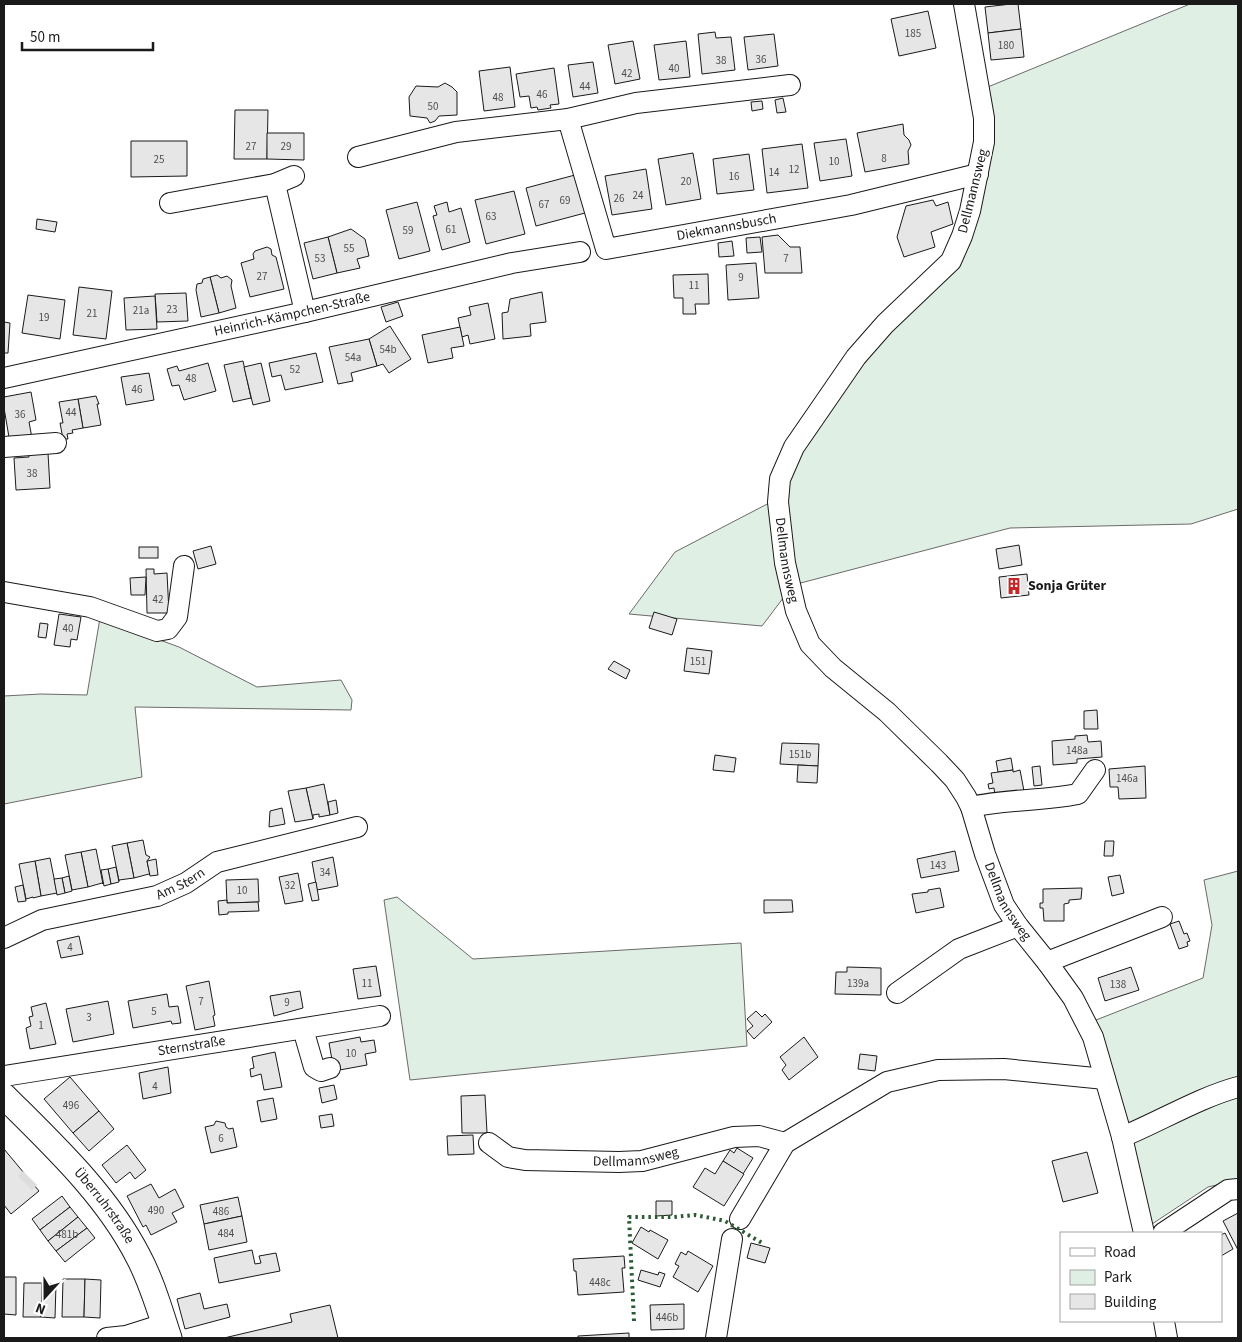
<svg xmlns="http://www.w3.org/2000/svg" width="1242" height="1342" viewBox="0 0 1242 1342" font-family="'Source Sans 3',sans-serif">
<style>
.green{fill:#e0efe3;stroke:#6a6a6a}
.building{fill:#e6e6e6;stroke:#1a1a1a}
.lines{fill:none;stroke-linecap:round;stroke-linejoin:round}
.minor-tunnel{stroke:#ddd;stroke-width:20;stroke-dasharray:20 10;stroke-linecap:butt}
.minor-casing{stroke:#1a1a1a;stroke-width:22}
.major-casing{stroke:#1a1a1a;stroke-width:27}
.minor{stroke:#fff;stroke-width:20}
.major{stroke:#fff;stroke-width:25}
.hedge{stroke:#2b5a34;stroke-width:4;stroke-dasharray:2.5 4;stroke-linecap:butt}
.labels{text-anchor:middle;dominant-baseline:central;stroke-width:4;stroke-linejoin:round;paint-order:stroke}
.number-label{font-size:11px;fill:#4d4d4d}
.street-label{font-size:14px;fill:#1a1a1a;stroke:#fff}
.poi-label{font-size:14px;font-weight:bold;fill:#1a1a1a;stroke:#fff;text-anchor:start}
</style>
<rect width="100%" height="100%" fill="#fff"/>
<g class="green">
<path d="M1190,4h48v505l-47,15 -181,4 -217,57 -31,41 -133,-12 46,-62 98,-51 26,-54 117,-150 56,-87 6,-119z"/>
<path d="M100,618l79,29 78,40 84,-7 11,20 -1,10 -216,-3 7,70 -138,27v-108l37,-2 46,1z"/>
<path d="M1238,871v309l-30,7 -62,41 -55,-206 112,-44 9,-53 -8,-45z"/>
<path d="M397,897l76,62 268,-16 6,103 -337,34 -26,-180z"/>
</g>
<g class="building">
<path d="M1011,4h7l3,25 -33,4 -3,-26z"/>
<path d="M928,11l8,37 -37,8 -8,-37z"/>
<path d="M1021,29l3,28 -33,3 -3,-27z"/>
<path d="M715,32l1,6 15,-1 4,33 -33,4 -4,-40z"/>
<path d="M774,34l4,32 -30,4 -4,-33z"/>
<path d="M633,41l7,38 -25,5 -7,-39z"/>
<path d="M686,41l4,36 -31,3 -5,-35z"/>
<path d="M593,62l5,31 -25,4 -5,-32z"/>
<path d="M510,67l5,40 -31,4 -5,-40z"/>
<path d="M554,68l5,36 -9,1 1,3 -13,2 -1,-3 -6,1 -2,-12 -9,1 -4,-23z"/>
<path d="M445,83l7,4 5,5v23l-18,1 -4,5 -5,2 -3,-5 -17,-2 -1,-19 7,-11 22,1z"/>
<path d="M783,98l3,14 -9,1 -2,-13z"/>
<path d="M762,101l1,8 -11,2 -1,-9z"/>
<path d="M235,110h33l-1,49h-33z"/>
<path d="M903,124l1,11 5,5 2,5 -3,6 1,13 -44,8 -8,-39z"/>
<path d="M267,133h37v27l-37,-1z"/>
<path d="M846,139l6,37 -32,5 -6,-38z"/>
<path d="M131,141h56v35l-56,1z"/>
<path d="M802,144l6,44 -41,5 -5,-44z"/>
<path d="M693,153l8,46 -35,6 -8,-46z"/>
<path d="M749,154l5,36 -37,4 -4,-35z"/>
<path d="M646,169l6,40 -40,6 -7,-39z"/>
<path d="M575,175l10,38 -49,13 -10,-38z"/>
<path d="M514,191l11,43 -39,10 -11,-44z"/>
<path d="M933,200l3,6 12,-4 5,22 -22,8 4,15 -31,10 -7,-20 9,-31z"/>
<path d="M417,202l13,49 -31,8 -13,-49z"/>
<path d="M447,202l2,10 12,-4 9,34 -28,8 -9,-34 4,-1 -3,-9z"/>
<path d="M37,219l20,3 -2,10 -19,-3z"/>
<path d="M351,229l14,10 4,17 -12,3 3,9 -23,5 -9,-36z"/>
<path d="M778,235l12,12h10l2,26h-37l-3,-36z"/>
<path d="M328,237l9,36 -24,6 -9,-36z"/>
<path d="M760,237l2,15 -15,1 -1,-15z"/>
<path d="M732,241l2,15 -15,1 -1,-14z"/>
<path d="M267,247l4,2 1,6 4,2 8,32 -34,8 -9,-34 13,-4 -1,-5 2,-3z"/>
<path d="M756,263l3,35 -31,2 -2,-35z"/>
<path d="M708,274l1,30h-14l1,10h-13v-16h-9l-1,-23z"/>
<path d="M217,275l4,3 6,-2 5,4 -1,6 5,22 -17,5 -9,-36z"/>
<path d="M210,277l9,36 -18,4 -5,-27 1,-6 5,-1 1,-4z"/>
<path d="M79,287l33,4 -6,48 -33,-4z"/>
<path d="M542,292l4,30 -16,2 1,12 -28,3 -1,-26 6,-1 2,-13z"/>
<path d="M186,293l2,28 -31,1 -2,-28z"/>
<path d="M28,295l37,5 -5,39 -38,-6z"/>
<path d="M155,296l2,33 -31,1 -2,-32z"/>
<path d="M398,302l5,14 -17,6 -5,-15z"/>
<path d="M488,303l7,36 -25,5 -2,-9 -6,2 -4,-19 13,-3 -2,-8z"/>
<path d="M4,322l6,1 -2,30h-4z"/>
<path d="M390,326l21,33 -22,14 -6,-9 -6,2 -8,-27z"/>
<path d="M460,327l4,19 -13,2 2,10 -25,5 -6,-28z"/>
<path d="M369,339l8,27 -26,7 2,8 -15,3 -9,-37z"/>
<path d="M316,353l7,29 -38,8 -4,-15 -9,2 -3,-14z"/>
<path d="M243,361l8,37 -18,4 -9,-37z"/>
<path d="M208,363l8,28 -32,9 -5,-15 -7,1 -5,-17 10,-3 2,5z"/>
<path d="M261,363l9,38 -17,4 -9,-38z"/>
<path d="M149,373l5,27 -28,5 -5,-28z"/>
<path d="M31,392l5,28 -7,2 3,16 -22,5 -6,-35v-11z"/>
<path d="M96,396l3,8h-2l4,21 -18,3 -5,-29z"/>
<path d="M78,399l5,29 -11,2 1,3 -6,1 1,5h-5l-3,-16h3l-4,-21z"/>
<path d="M28,448l20,5 2,35 -34,2 -2,-32 15,-1z"/>
<path d="M1019,545l3,20 -23,4 -3,-20z"/>
<path d="M211,546l5,18 -18,5 -5,-18z"/>
<rect x="139" y="547" width="19" height="11"/>
<path d="M146,569h8v5l13,-1 2,40h-22z"/>
<path d="M1027,574l2,21 -28,3 -2,-21z"/>
<path d="M146,577l-1,18h-14l-1,-17z"/>
<path d="M654,612l23,7 -5,16 -23,-7z"/>
<path d="M59,614l22,3 -4,23 -6,-1 -1,8 -16,-2z"/>
<path d="M40,623l8,1 -2,14 -8,-1z"/>
<path d="M687,648l25,3 -3,23 -25,-3z"/>
<path d="M614,661l16,9 -4,9 -18,-10z"/>
<path d="M1097,710l1,19h-14v-18z"/>
<path d="M1087,735l1,7 13,-1 1,16 -25,2v4l-24,2 -1,-24 23,-2v-3z"/>
<path d="M782,743l37,1 -1,22 -38,-2z"/>
<path d="M715,755l21,3 -2,14 -21,-2z"/>
<path d="M1011,758l2,12 -15,2 -2,-11z"/>
<path d="M798,765l20,1 -1,17 -20,-1z"/>
<path d="M1040,766l2,19 -8,1 -2,-19z"/>
<path d="M1145,766l1,32 -27,1 -1,-12h-8l-1,-18z"/>
<path d="M1013,770v2l7,-2 4,21 -29,5 -1,-8 -5,1 -1,-5 5,-1 -2,-10z"/>
<path d="M324,784l6,31 -11,2v-3l-6,1v4l-7,-31z"/>
<path d="M306,788l7,31 -18,3 -7,-31z"/>
<path d="M336,800l2,13 -8,2 -2,-13z"/>
<path d="M282,808l3,16 -16,3 1,-16z"/>
<path d="M143,840l3,15 4,2 -3,4 3,14 -1,-1 -15,4 -7,-35z"/>
<path d="M1105,841h9l-1,15h-9z"/>
<path d="M127,843l7,35 -15,2v1l-7,-35z"/>
<path d="M96,849l7,35 -1,-1 -14,4 -7,-35z"/>
<path d="M955,851l4,20 -38,7 -4,-19z"/>
<path d="M81,852l7,35 -16,3 -7,-35z"/>
<path d="M333,857l5,29 -21,4 -5,-28z"/>
<path d="M50,858l7,35 -16,3 -6,-35z"/>
<path d="M156,859l2,16 -8,1 -3,-15z"/>
<path d="M35,861l6,35 -8,2v-1l-7,2 -7,-35z"/>
<path d="M116,867l3,15 -8,2 -3,-15z"/>
<path d="M108,869l3,15 -7,2 -3,-16z"/>
<path d="M298,873l5,28 -18,3 -6,-27z"/>
<path d="M1120,875l4,18 -12,3 -4,-19z"/>
<path d="M69,876l3,15 -7,2 -3,-15z"/>
<path d="M62,878l3,15 -8,2 -3,-16z"/>
<path d="M258,879l1,23 -32,1 -1,-23z"/>
<path d="M316,882l3,18 -7,1 -4,-17z"/>
<path d="M23,885l3,16 -8,1 -3,-15z"/>
<path d="M940,888l4,19 -28,6 -4,-19 16,-2v-2z"/>
<path d="M1082,888l-1,11 -12,1v3l-5,1v17h-20l-1,-13h-3v-5h3v-14z"/>
<path d="M227,900v3l31,-1 1,9 -31,1v2l-9,1 -1,-14z"/>
<path d="M764,900h28l1,12 -29,1z"/>
<path d="M1179,921l5,13 3,-1 3,8 -3,1 1,4 -9,3 -9,-25z"/>
<path d="M79,936l4,18 -22,4 -4,-17z"/>
<path d="M376,966l5,30 -23,3 -5,-30z"/>
<path d="M847,967l34,1v27l-46,-1 1,-22h11z"/>
<path d="M1131,967l8,23 -34,11 -7,-23z"/>
<path d="M209,981l6,34 -2,1 2,10 -20,4 -9,-44z"/>
<path d="M300,991l3,17 -29,8 -4,-20z"/>
<path d="M167,994l2,13 9,-1 3,17 -9,1 -1,-3 -38,7 -5,-27z"/>
<path d="M108,1001l6,33 -41,8 -7,-33z"/>
<path d="M46,1003l10,41 -26,5 -4,-21 5,-2 -2,-9 4,-1 -2,-9z"/>
<path d="M756,1011l6,6 3,-3 7,8 -18,17 -7,-8 6,-5 -6,-7z"/>
<path d="M360,1037l1,5 13,-2 2,12 -11,2 2,11 -33,6 -5,-28z"/>
<path d="M804,1037l14,20 -29,23 -7,-10 4,-5 -6,-8z"/>
<path d="M275,1052l7,35 -18,3 -3,-16 -10,3 -1,-8 4,-1 -2,-11z"/>
<path d="M860,1054l17,2 -2,15 -17,-2z"/>
<path d="M168,1067l3,26 -28,6 -4,-26z"/>
<path d="M70,1077l29,34 -26,22 -29,-34z"/>
<path d="M334,1085l3,14 -15,4 -3,-15z"/>
<path d="M485,1095l2,38h-25l-1,-37z"/>
<path d="M273,1098l4,21 -16,3 -4,-21z"/>
<path d="M99,1111l15,18 -25,22 -16,-18z"/>
<path d="M332,1114l2,12 -13,2 -2,-12z"/>
<path d="M216,1121l9,2 1,4 3,2 4,-1 4,19 -26,6 -6,-26 9,-2z"/>
<path d="M473,1135l1,19 -26,1 -1,-19z"/>
<path d="M127,1145l19,25 -11,9 -5,-7 -14,11 -14,-18z"/>
<path d="M737,1148l16,10 -10,16 -20,-13 7,-11 4,3z"/>
<path d="M4,1149l35,42 -28,23 -7,-9z"/>
<path d="M1087,1152l11,41 -35,9 -11,-41z"/>
<path d="M723,1161l21,13 -20,32 -31,-19 12,-19 10,6z"/>
<path d="M151,1184l8,14 16,-9 9,18 -12,6 5,9 -26,13 -5,-10 -3,2 -16,-31z"/>
<path d="M62,1196l8,11 -30,23 -8,-11z"/>
<path d="M238,1197l4,19 -38,8 -4,-19z"/>
<path d="M656,1201h16v14l-16,1z"/>
<path d="M70,1207l8,10 -30,24 -8,-11z"/>
<path d="M1238,1213v37l-15,-29z"/>
<path d="M242,1216l5,26 -38,8 -5,-26z"/>
<path d="M78,1217l9,11 -31,23 -8,-10z"/>
<path d="M641,1227l8,5 1,-2 18,10 -10,19 -26,-16z"/>
<path d="M87,1228l8,10 -30,24 -9,-11z"/>
<path d="M1225,1233l8,16 -12,7v-21z"/>
<path d="M751,1243l19,5 -5,15 -18,-5z"/>
<path d="M252,1250l3,14 6,-1 -2,-7 17,-3 4,18 -61,12 -5,-25z"/>
<path d="M688,1251l25,15 -15,26 -25,-15 6,-11 -4,-2 6,-12 5,3z"/>
<path d="M624,1256l1,12h-3l2,24 -46,3 -2,-24h-2l-1,-12z"/>
<path d="M641,1270l17,5 1,-3 6,2 -5,13 -22,-7z"/>
<path d="M4,1277h12v38l-12,-1z"/>
<path d="M63,1279h22l-1,38h-22z"/>
<path d="M85,1279l16,1 -1,38 -16,-1z"/>
<path d="M24,1283h18l-1,34h-18z"/>
<path d="M42,1283l14,1 -1,34 -14,-1z"/>
<path d="M200,1293l4,16 23,-5 3,13 -45,12 -8,-30z"/>
<path d="M684,1304v25l-33,1 -1,-25z"/>
<path d="M330,1305l8,33h-114l68,-16 -2,-8z"/>
<path d="M629,1333v5h-51v-2z"/>
</g>
<g class="lines">
<path class="minor-tunnel" d="M25,1183l5,-5"/>
<g class="minor-casing">
<g id="minor">
<path id="s1" d="M964,4l20,114v24l-14,69 -8,25 -11,25 -66,63 -29,33 -62,90 -14,32 -2,23 7,61 11,48 14,33 23,24 54,44 52,51 16,17 11,17 5,10 14,47 19,51 14,21 29,36 26,36 20,39 29,100 22,96"/>
<path id="s2" d="M568,119l38,130 245,-44 127,-31"/>
<path d="M358,157l98,-25 112,-13 68,-16 154,-18"/>
<path d="M275,184l30,128"/>
<path d="M170,203l105,-19 19,-8"/>
<path id="s3" d="M4,378l301,-66 207,-49 68,-11"/>
<path d="M4,447l52,-4"/>
<path d="M4,592l86,15 67,24 11,-2 9,-12 7,-51"/>
<path d="M971,807c35,-8 72,-6 107,-13l17,-24"/>
<path id="s4" d="M4,938l38,-18 115,-24 29,-13 31,-21 140,-35"/>
<path d="M1047,962l115,-45"/>
<path d="M897,993l62,-44 59,-23"/>
<path d="M303,1029l11,38 7,4 9,-3"/>
<path id="s5" d="M4,1076l376,-60"/>
<path d="M1122,1137c39,-16 76,-39 116,-50"/>
<path id="s6" d="M489,1143l19,14 17,3 94,2 23,-1 92,-24 25,-1 26,7"/>
<path d="M740,1219l45,-76 102,-61 51,-12 66,-1 101,10"/>
<path d="M1163,1233l65,-43 10,-1"/>
<path d="M1164,1321l3,17"/>
<path d="M107,1338l19,-2 38,-12"/>
<path d="M716,1338l16,-99"/>
</g>
</g>
<g class="major-casing">
<g id="major">
<path id="s7" d="M4,1096c49,49 102,98 134,160 14,26 22,55 31,82"/>
</g>
</g>
<use href="#minor" class="minor"/>
<use href="#major" class="major"/>
<path class="hedge" d="M634,1321l-5,-104h45l21,-2 16,3 14,3 37,22"/>
</g>
<defs>
<g id="building-bare" transform="scale(1.35)"><path d="M-4-6H4V6H1V3H-1V6H-4ZM-2.5-4.3h1.7v1.8h-1.7ZM.8-4.3h1.7v1.8H.8ZM-2.5-1h1.7V.8h-1.7ZM.8-1h1.7V.8H.8Z" fill="#c62828" stroke="#fff" stroke-width="2.5" paint-order="stroke"/></g>
</defs>
<g fill-rule="evenodd">
<use href="#building-bare" x="1014" y="586"/>
</g>
<g class="labels">
<g class="number-label">
<text x="913" y="33">185</text>
<text x="1006" y="45">180</text>
<text x="761" y="59">36</text>
<text x="721" y="60">38</text>
<text x="674" y="68">40</text>
<text x="627" y="73">42</text>
<text x="585" y="86">44</text>
<text x="542" y="94">46</text>
<text x="498" y="97">48</text>
<text x="433" y="106">50</text>
<text x="251" y="146">27</text>
<text x="286" y="146">29</text>
<text x="884" y="158">8</text>
<text x="159" y="159">25</text>
<text x="834" y="161">10</text>
<text x="794" y="169">12</text>
<text x="774" y="172">14</text>
<text x="734" y="176">16</text>
<text x="686" y="181">20</text>
<text x="638" y="195">24</text>
<text x="619" y="198">26</text>
<text x="565" y="200">69</text>
<text x="544" y="204">67</text>
<text x="491" y="216">63</text>
<text x="451" y="229">61</text>
<text x="408" y="230">59</text>
<text x="349" y="248">55</text>
<text x="320" y="258">53</text>
<text x="786" y="258">7</text>
<text x="262" y="276">27</text>
<text x="741" y="277">9</text>
<text x="694" y="285">11</text>
<text x="172" y="309">23</text>
<text x="141" y="310">21a</text>
<text x="92" y="313">21</text>
<text x="44" y="317">19</text>
<text x="388" y="349">54b</text>
<text x="353" y="357">54a</text>
<text x="295" y="369">52</text>
<text x="191" y="378">48</text>
<text x="137" y="389">46</text>
<text x="71" y="412">44</text>
<text x="20" y="414">36</text>
<text x="32" y="473">38</text>
<text x="158" y="599">42</text>
<text x="68" y="628">40</text>
<text x="698" y="661">151</text>
<text x="1077" y="750">148a</text>
<text x="800" y="754">151b</text>
<text x="1127" y="778">146a</text>
<text x="938" y="865">143</text>
<text x="325" y="872">34</text>
<text x="290" y="885">32</text>
<text x="242" y="890">10</text>
<text x="70" y="947">4</text>
<text x="367" y="983">11</text>
<text x="858" y="983">139a</text>
<text x="1118" y="984">138</text>
<text x="201" y="1001">7</text>
<text x="287" y="1002">9</text>
<text x="154" y="1011">5</text>
<text x="89" y="1017">3</text>
<text x="41" y="1025">1</text>
<text x="351" y="1053">10</text>
<text x="155" y="1086">4</text>
<text x="71" y="1105">496</text>
<text x="221" y="1138">6</text>
<text x="156" y="1210">490</text>
<text x="221" y="1211">486</text>
<text x="226" y="1233">484</text>
<text x="67" y="1234">481b</text>
<text x="600" y="1282">448c</text>
<text x="667" y="1317">446b</text>
</g>
<g class="street-label">
<text transform="translate(973 191) rotate(-76)">Dellmannsweg</text>
<text stroke="none"><textPath href="#s2" startOffset="258">Diekmannsbusch</textPath></text>
<text stroke="none"><textPath href="#s3" startOffset="295">Heinrich-Kämpchen-Straße</textPath></text>
<text stroke="none"><textPath href="#s1" startOffset="625">Dellmannsweg</textPath></text>
<text stroke="none"><textPath href="#s4" startOffset="186">Am Stern</textPath></text>
<text stroke="none"><textPath href="#s1" startOffset="1045">Dellmannsweg</textPath></text>
<text stroke="none"><textPath href="#s5" startOffset="190">Sternstraße</textPath></text>
<text stroke="none"><textPath href="#s6" startOffset="152">Dellmannsweg</textPath></text>
<text stroke="none"><textPath href="#s7" startOffset="149">Überruhrstraße</textPath></text>
</g>
<g class="poi-label">
<text x="1028" y="586">Sonja Grüter</text>
</g>
</g>
<rect width="1242" height="1342" fill="none" stroke="#1a1a1a" stroke-width="10"/>
<rect x="1060" y="1232" width="162" height="90" fill="#ffffff" stroke="#a3a3a3"/>
<rect x="1070" y="1248" width="25" height="8" fill="#ffffff" stroke="#a3a3a3"/>
<text x="1104" y="1257" font-size="15" fill="#1a1a1a">Road</text>
<rect x="1070" y="1270" width="25" height="15" fill="#e0efe3" stroke="#a3a3a3"/>
<text x="1104" y="1282" font-size="15" fill="#1a1a1a">Park</text>
<rect x="1070" y="1294" width="25" height="15" fill="#e6e6e6" stroke="#a3a3a3"/>
<text x="1104" y="1307" font-size="15" fill="#1a1a1a">Building</text>
<g transform="translate(45 1297) rotate(201)" stroke="#ffffff" stroke-width="4" paint-order="stroke">
<path d="M0-4L9 19L0 12L-9 19Z" fill="#1a1a1a"/>
<text y="-8" font-size="14" font-weight="bold" text-anchor="middle" fill="#1a1a1a">N</text>
</g>
<path d="M22 42v8h131v-8" fill="none" stroke="#1a1a1a" stroke-width="2.5"/>
<text x="30" y="42" font-size="15" fill="#1a1a1a" stroke="#ffffff" stroke-width="4" paint-order="stroke">50 m</text>
</svg>
